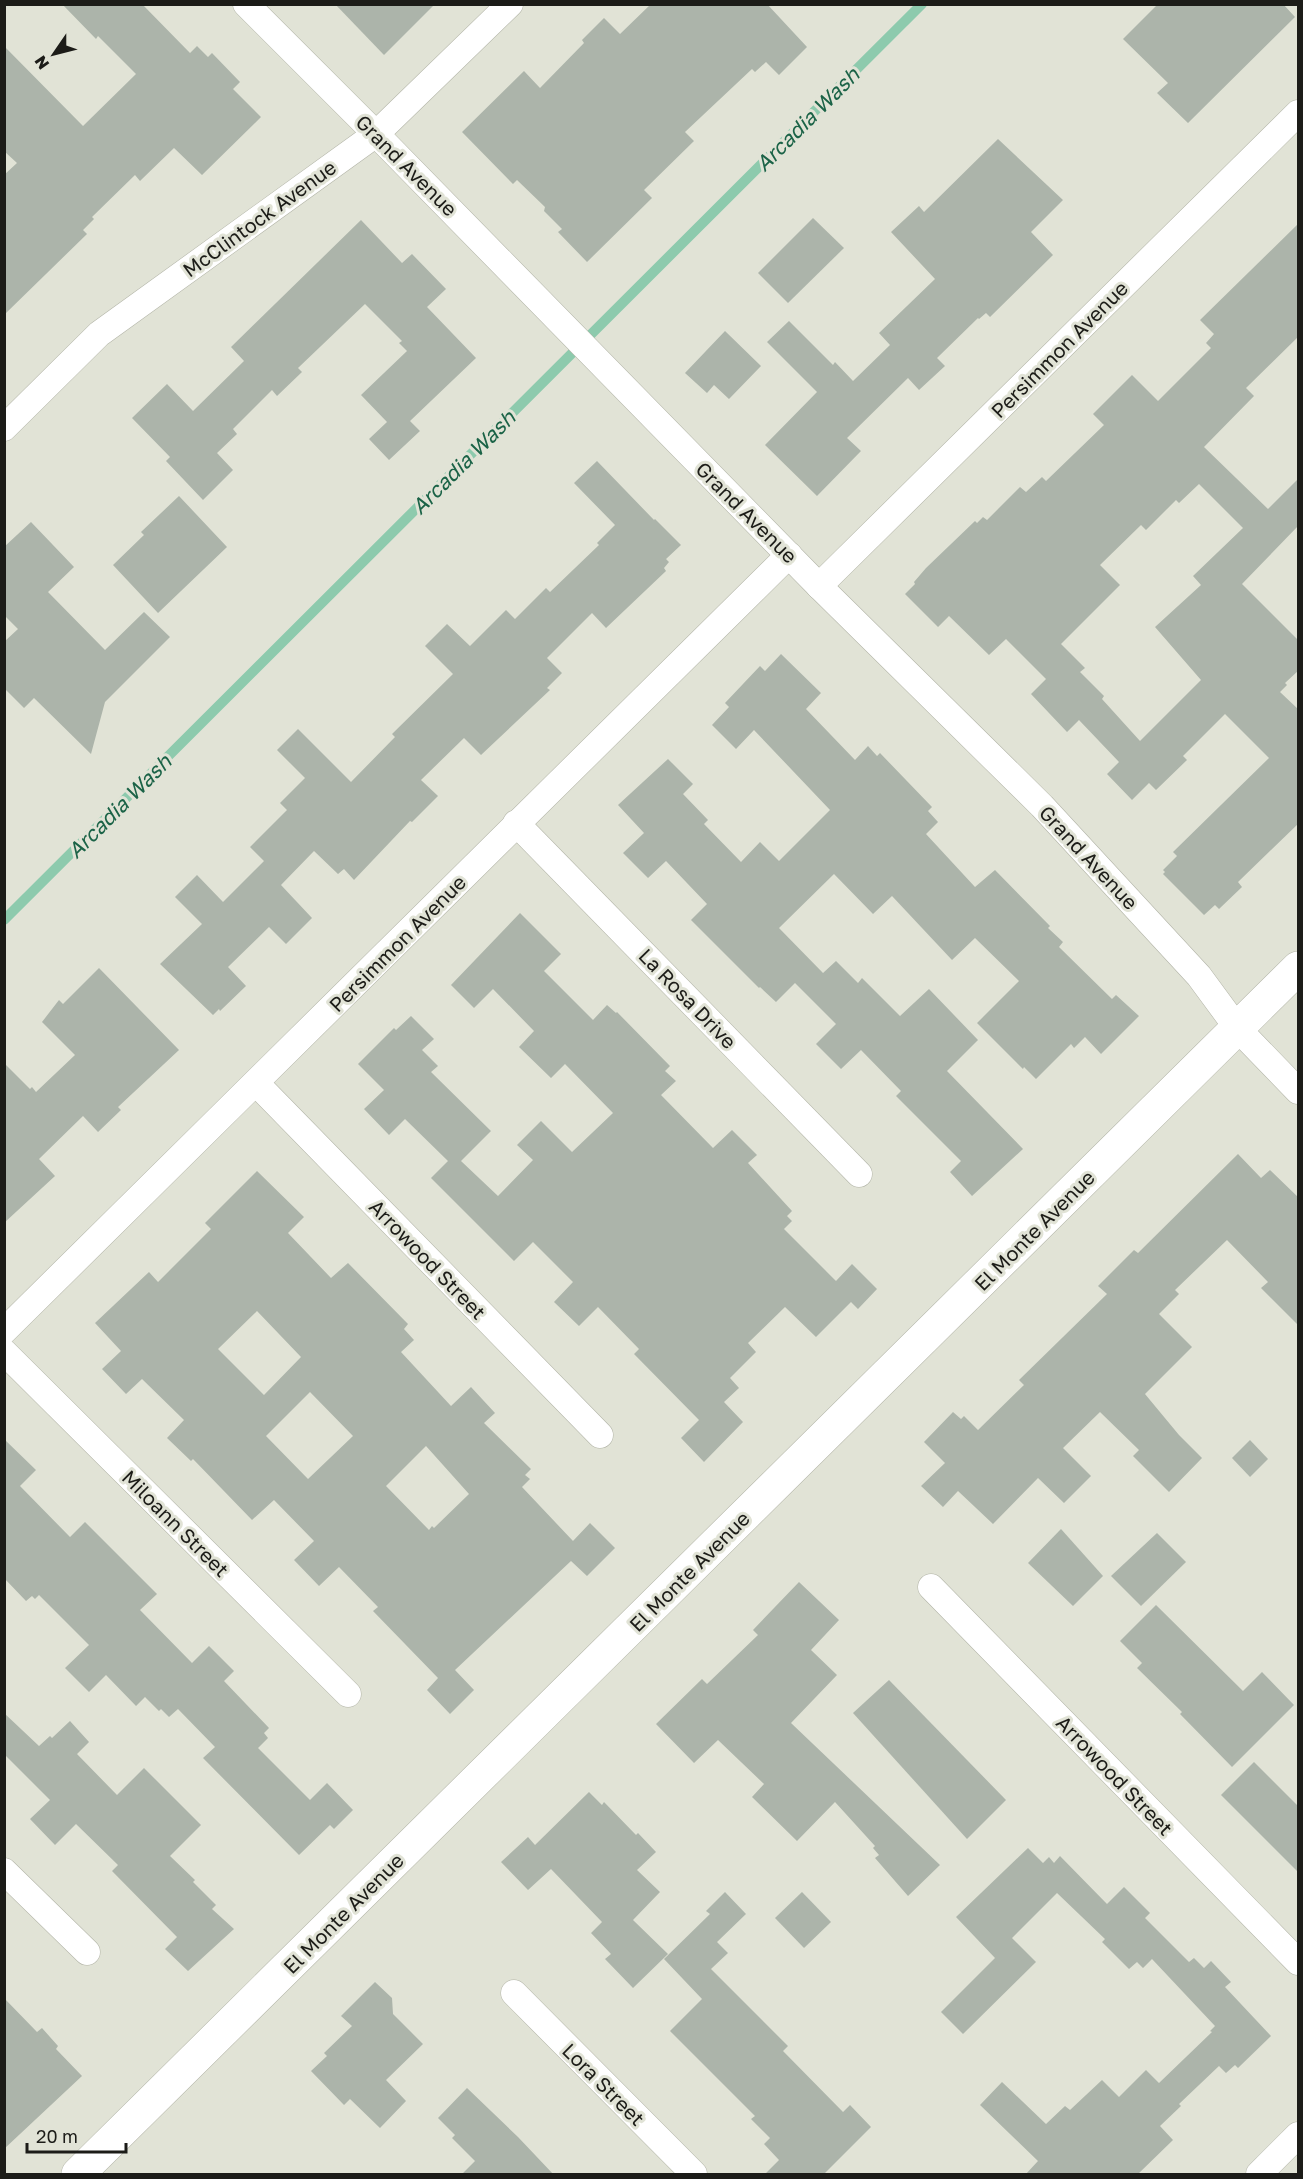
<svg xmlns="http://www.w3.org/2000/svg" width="1303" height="2179" viewBox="0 0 1303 2179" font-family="'Golos Text',sans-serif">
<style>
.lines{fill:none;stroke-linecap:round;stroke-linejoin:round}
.stream{stroke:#8dcaad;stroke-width:10}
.building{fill:#acb4aa;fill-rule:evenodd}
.minor-casing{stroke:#b2b4a7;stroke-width:27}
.tertiary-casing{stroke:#b2b4a7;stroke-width:34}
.minor{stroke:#fff;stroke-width:26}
.tertiary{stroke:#fff;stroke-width:33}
.labels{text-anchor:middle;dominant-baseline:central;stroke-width:6;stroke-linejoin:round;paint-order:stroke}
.street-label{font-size:20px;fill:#1c1c18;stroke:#e1e3d6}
.water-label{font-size:21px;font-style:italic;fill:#1b6347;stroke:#e1e3d6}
</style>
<rect width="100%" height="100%" fill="#e1e3d6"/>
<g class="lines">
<path class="stream" d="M4,920l918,-916"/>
</g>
<g class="building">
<path d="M62,4h80l48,49 7,-7 11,11 4,-4 28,29 -7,7 28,28 -59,58 -28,-27 -34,33 -5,-6 -43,42 2,2 -11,11 4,4 -83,81v-140l13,-12 -13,-12v-105l79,80 53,-52 -38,-38 -2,3z"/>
<path d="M335,4h100l-51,51z"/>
<path d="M651,4h116l40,43 -28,28 -13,-13 -11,10 -3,-3 -67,63 9,9 -50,49 8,8 -65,64 -29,-30 4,-3 -18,-18 1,-4 -28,-27 -4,4 -51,-52 62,-61 16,17 44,-45 -2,-3 22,-22 16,16z"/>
<path d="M1158,4h125l12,13 -107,106 -31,-30 11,-10 -45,-44z"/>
<path d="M998,139l65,61 -32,32 22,23 -63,62 -4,-4 -7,6 -1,-1 -41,40 8,8 -26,24 -11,-12 -61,60 14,13 -44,45 -52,-51 52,-53 -50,-50 22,-21 44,44 2,-3 18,19 37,-36 -11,-12 56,-54 -44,-47 28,-26 5,6z"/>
<path d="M813,218l31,30 -56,55 -30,-30z"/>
<path d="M361,220l41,43 10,-9 34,35 -19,18 49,51 -66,63 10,10 -31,29 -20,-21 18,-17 -26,-27 46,-44 -8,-8 3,-2 -37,-37 -67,64 4,4 -25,24 -5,-6 -39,39 4,5 -20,19 16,17 -30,30 -37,-39 4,-4 -38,-39 35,-34 26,27 51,-50 -13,-14z"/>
<path d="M1299,223v113l-53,52 8,8 -50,51 64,62 31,-31v47l-57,59 57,57v29l-14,13 2,2 -7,7 19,18v113l-61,59 4,5 -23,22 -4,-4 -11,10 -41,-41 2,-2 -2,-2 14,-14 -4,-4 96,-94 -44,-44 -42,42 4,4 -31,30 -7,-7 -17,17 -25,-26 12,-12 -40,-42 -12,12 -36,-38 15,-15 -40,-40 -17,16 -40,-39 -11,11 -33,-33 10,-10 -1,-2 12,-14 49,-47 2,2 6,-6 4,3 33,-33 6,5 16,-15 4,4 58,-56 -11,-11 39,-39 26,26 53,-53 -5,-5 8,-9 -14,-14zM1199,484l44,44 -50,48 8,9 -46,42 46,53 -61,61 -38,-42 2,-3 -24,-24 5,-4 -24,-24 59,-59 -20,-20 41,-40 5,5 30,-30 3,3z"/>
<path d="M725,331l36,35 -32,33 -15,-14 -7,8 -22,-20z"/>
<path d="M597,461l57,59 1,-1 26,26 -15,14 3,3 -5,6 2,3 -60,57 -14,-15 -45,45 15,15 -15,15 3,2 -69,65 -17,-17 -43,42 17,16 -26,26 -2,-1 -56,59 -10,-11 -6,5 -24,-23 -33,34 31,33 -26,26 -17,-17 -41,40 18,19 -26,25 -1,-2 -6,6 -53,-51 42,-40 -27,-27 22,-22 26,27 41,-41 -14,-14 37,-37 -7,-7 25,-25 -28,-28 21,-21 53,53 44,-45 -3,-3 61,-60 -28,-28 22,-22 23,22 36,-36 9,9 31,-31 4,4 49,-47 -2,-2 18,-18 -41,-42z"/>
<path d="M179,496l48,51 -69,66 -45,-48 31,-30 -3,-3z"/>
<path d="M31,522l43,45 -26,25 57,58 39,-38 26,25 -65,65 -14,52 -57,-56 -10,10 -20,-20v-46l14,-13 -14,-14v-68z"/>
<path d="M781,654l40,39 -15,16 49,51 13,-14 9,10 3,-3 52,54 -4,4 10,11 -12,12 49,53 20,-17 55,56 -2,2 15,14 -4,5 53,52 4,-4 23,21 -38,38 -16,-17 -11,11 -3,-4 -35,35 -12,-12 -1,2 -46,-46 42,-42 -44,-43 -23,22 -60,-64 -19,18 -39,-40 -55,54 44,45 13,-12 22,22 4,-5 38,38 29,-27 49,51 -31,31 76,78 -51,47 -22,-24 11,-11 -65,-65 5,-5 -40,-41 -20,19 -25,-25 20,-20 -41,-41 -19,19 -16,-15 -1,1 -68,-68 16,-16 -41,-43 -18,17 -25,-25 21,-20 -26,-28 50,-46 25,25 -10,10 25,26 -4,4 37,38 19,-20 19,19 51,-51 -76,-80 -18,19 -24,-24 17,-18 -4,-4 35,-37 5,5z"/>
<path d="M520,913l41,41 -17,17 49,49 14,-15 9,8 1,-1 53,54 -5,5 11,10 -15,14 52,53 19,-18 25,25 -9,8 44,48 -5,5 5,5 -8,8 52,52 16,-17 25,25 -19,20 -7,-7 -35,35 -31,-30 -37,36 8,9 -26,26 9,10 -15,14 19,20 -39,40 -23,-24 18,-18 -65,-66 5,-5 -41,-42 -19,19 -25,-24 19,-20 -40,-40 -19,19 -83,-83 17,-17 -43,-42 -16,16 -25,-26 20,-19 -26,-26 36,-36 2,2 15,-14 23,23 -12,11 16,16 -7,6 60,59 -30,30 37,35 35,-36 -16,-15 24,-24 31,31 41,-39 -48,-49 -14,14 -32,-31 15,-16 -41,-42 -19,19 -23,-23z"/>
<path d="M99,968l80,82 -61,57 3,3 -23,22 -15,-16 -44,43 16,17 -51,47v-160l26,26 2,-2 4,5 39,-37 -33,-33 17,-22 4,4z"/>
<path d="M1238,1154l23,24 9,-8 29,28v128l-38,-38 7,-6 -41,-42 -52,50 4,4 -20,20 33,33 -47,47 34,41 23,23 -33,34 -36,-36 6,-6 -39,-38 -37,36 28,28 -27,27 -26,-25 -45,46 -35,-33 -15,16 -22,-21 24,-23 -21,-21 29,-30 8,7 3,-3 14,14 46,-45 -5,-5 88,-86 -9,-8 36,-36 4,3z"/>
<path d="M257,1171l47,46 -16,16 43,45 17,-15 60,61 -4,5 10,11 -13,12 50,54 20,-19 24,26 -11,10 47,46 -6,6 5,4 -8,8 51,54 17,-18 25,25 -28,28 -16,-15 -116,109 19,20 -24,24 -23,-24 11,-12 -65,-67 5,-4 -39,-40 -20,19 -25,-26 20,-19 -40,-41 -22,20 -59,-61 -2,2 -24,-23 17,-18 -42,-41 -16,15 -24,-25 19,-18 -26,-28 54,-51 9,10 53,-53 -6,-6zM257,1311l44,46 -37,38 -46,-46zM310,1392l43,44 -45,43 -42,-43zM426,1446l43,48 -35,34 -2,-2 -3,4 -43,-44z"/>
<path d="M4,1439l32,31 -16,16 50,51 15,-15 72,72 -17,16 52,53 17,-17 25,25 -10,10 45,47 -5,5 4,5 -10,10 52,52 17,-17 26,27 -19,19 -4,-4 -31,30 -96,-97 12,-11 -37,-38 -9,8 -8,-8 -2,2 -14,-14 -9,9 -30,-31 -17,17 -24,-24 24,-23 -50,-50 -4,4 -3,-3 -6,5 -22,-23z"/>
<path d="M1250,1440l18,19 -18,18 -18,-19z"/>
<path d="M1061,1529l42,47 -30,30 -45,-43z"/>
<path d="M1157,1533l29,29 -45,44 -30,-30z"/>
<path d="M799,1582l40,38 -28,30 26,25 -46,48 149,142 -32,31 -33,-38 4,-3 -6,-7 2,-2 -40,-44 -38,39 -45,-44 12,-13 -46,-44 -24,23 -38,-39 46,-45 5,5 51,-49 -5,-5z"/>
<path d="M1156,1605l87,86 19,-19 32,33 -62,62 -52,-53 2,-2 -45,-44 5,-5 -22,-22z"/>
<path d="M889,1680l117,120 -39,39 -114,-126z"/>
<path d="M4,1713l35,33 11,-10 2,2 18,-17 19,21 -12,12 40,41 27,-27 57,57 -31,31 25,24 -2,2 23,23 -4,4 22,20 -46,42 -23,-22 12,-12 -65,-66 6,-6 -42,-41 -21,21 -25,-26 20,-19 -46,-46z"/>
<path d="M1254,1762l45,45v66l-78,-78z"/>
<path d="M589,1792l13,13 2,-3 32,33 2,-2 18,19 -19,18 23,22 -27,28 35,34 -35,34 -28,-29 6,-5 -20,-21 11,-11 -51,-53 -23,21 -27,-28 27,-25 7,8z"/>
<path d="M1028,1848l15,15 6,-6 5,6 6,-7 47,48 17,-17 26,26 -5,5 44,44 5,-4 10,10 7,-7 20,21 -6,5 46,49 -33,32 -3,-3 -9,8 -7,-7 -40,38 2,2 -21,20 13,14 -36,35h-112l13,-14 -58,-56 22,-23 44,42 19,-18 5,4 32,-30 17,17 27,-27 13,13 53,-51 -2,-1 5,-5 -63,-67 -9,9 -6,-6 -8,7 -27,-27 3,-3 -48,-46 -45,45 24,24 -73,72 -22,-22 54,-54 -39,-41z"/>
<path d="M725,1892l21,22 -29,28 11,11 -17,16 77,77 -5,5 60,61 7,-7 21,22 -48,48h-59l15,-15 -15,-16 6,-6 -19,-19 4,-3 -85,-85 32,-32 -38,-40 46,-45 -4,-3z"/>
<path d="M802,1892l29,30 -27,26 -29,-30z"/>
<path d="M375,1982l17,16 1,16 30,30 -37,36 20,21 -26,27 -30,-29 -6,6 -33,-34 16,-15 -3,-3 28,-27 -11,-10z"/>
<path d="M4,1998l33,34 5,-4 16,18 -2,3 26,27 -78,73z"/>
<path d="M467,2088l51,49 36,38h-93l14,-14 -23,-23 3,-3 -17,-17z"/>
</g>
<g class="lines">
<g class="minor-casing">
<g id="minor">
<path d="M246,4l130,130 443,452 223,220 157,170 39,53 60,62"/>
<path d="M4,428l95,-94 277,-200 134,-130"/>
<path d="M819,586l479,-473"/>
<path d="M516,823l343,351"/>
<path d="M256,1083l344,352"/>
<path d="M4,1331l785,-776"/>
<path d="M4,1352l344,342"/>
<path d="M931,1587l367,375"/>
<path d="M4,1871l83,81"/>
<path d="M514,1993l180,181"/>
<path d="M1259,2174l39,-39"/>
</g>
</g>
<g class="tertiary-casing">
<path id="tertiary" d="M78,2174l1220,-1206"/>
</g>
<use href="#minor" class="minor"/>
<use href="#tertiary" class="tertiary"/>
</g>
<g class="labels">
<g class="street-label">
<text transform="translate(407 165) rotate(45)">Grand Avenue</text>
<text transform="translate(259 218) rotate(-36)">McClintock Avenue</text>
<text transform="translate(1059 349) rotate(-45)">Persimmon Avenue</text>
<text transform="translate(747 512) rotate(45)">Grand Avenue</text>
<text transform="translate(1089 857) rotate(47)">Grand Avenue</text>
<text transform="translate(397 943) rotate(-45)">Persimmon Avenue</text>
<text transform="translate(688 998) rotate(46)">La Rosa Drive</text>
<text transform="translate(1034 1230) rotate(-45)">El Monte Avenue</text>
<text transform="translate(428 1259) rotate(46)">Arrowood Street</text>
<text transform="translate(176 1523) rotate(45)">Miloann Street</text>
<text transform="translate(689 1571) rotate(-45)">El Monte Avenue</text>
<text transform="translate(1115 1775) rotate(46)">Arrowood Street</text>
<text transform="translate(343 1913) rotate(-45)">El Monte Avenue</text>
<text transform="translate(604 2084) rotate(45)">Lora Street</text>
</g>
<g class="water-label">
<text transform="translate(807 119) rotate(-45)">Arcadia Wash</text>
<text transform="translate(463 462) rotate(-45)">Arcadia Wash</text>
<text transform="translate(119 806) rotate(-45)">Arcadia Wash</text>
</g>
</g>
<rect width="1303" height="2179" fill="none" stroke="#1c1c18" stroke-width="12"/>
<g transform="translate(54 54) rotate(235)" stroke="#e1e3d6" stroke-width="4.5" paint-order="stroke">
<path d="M0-4.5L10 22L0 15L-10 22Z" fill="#1c1c18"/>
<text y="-9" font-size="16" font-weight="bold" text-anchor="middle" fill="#1c1c18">N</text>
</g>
<path d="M27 2143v9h99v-9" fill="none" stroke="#1c1c18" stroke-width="3"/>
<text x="36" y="2143" font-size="18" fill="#1c1c18" stroke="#e1e3d6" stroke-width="4.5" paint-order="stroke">20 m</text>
</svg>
